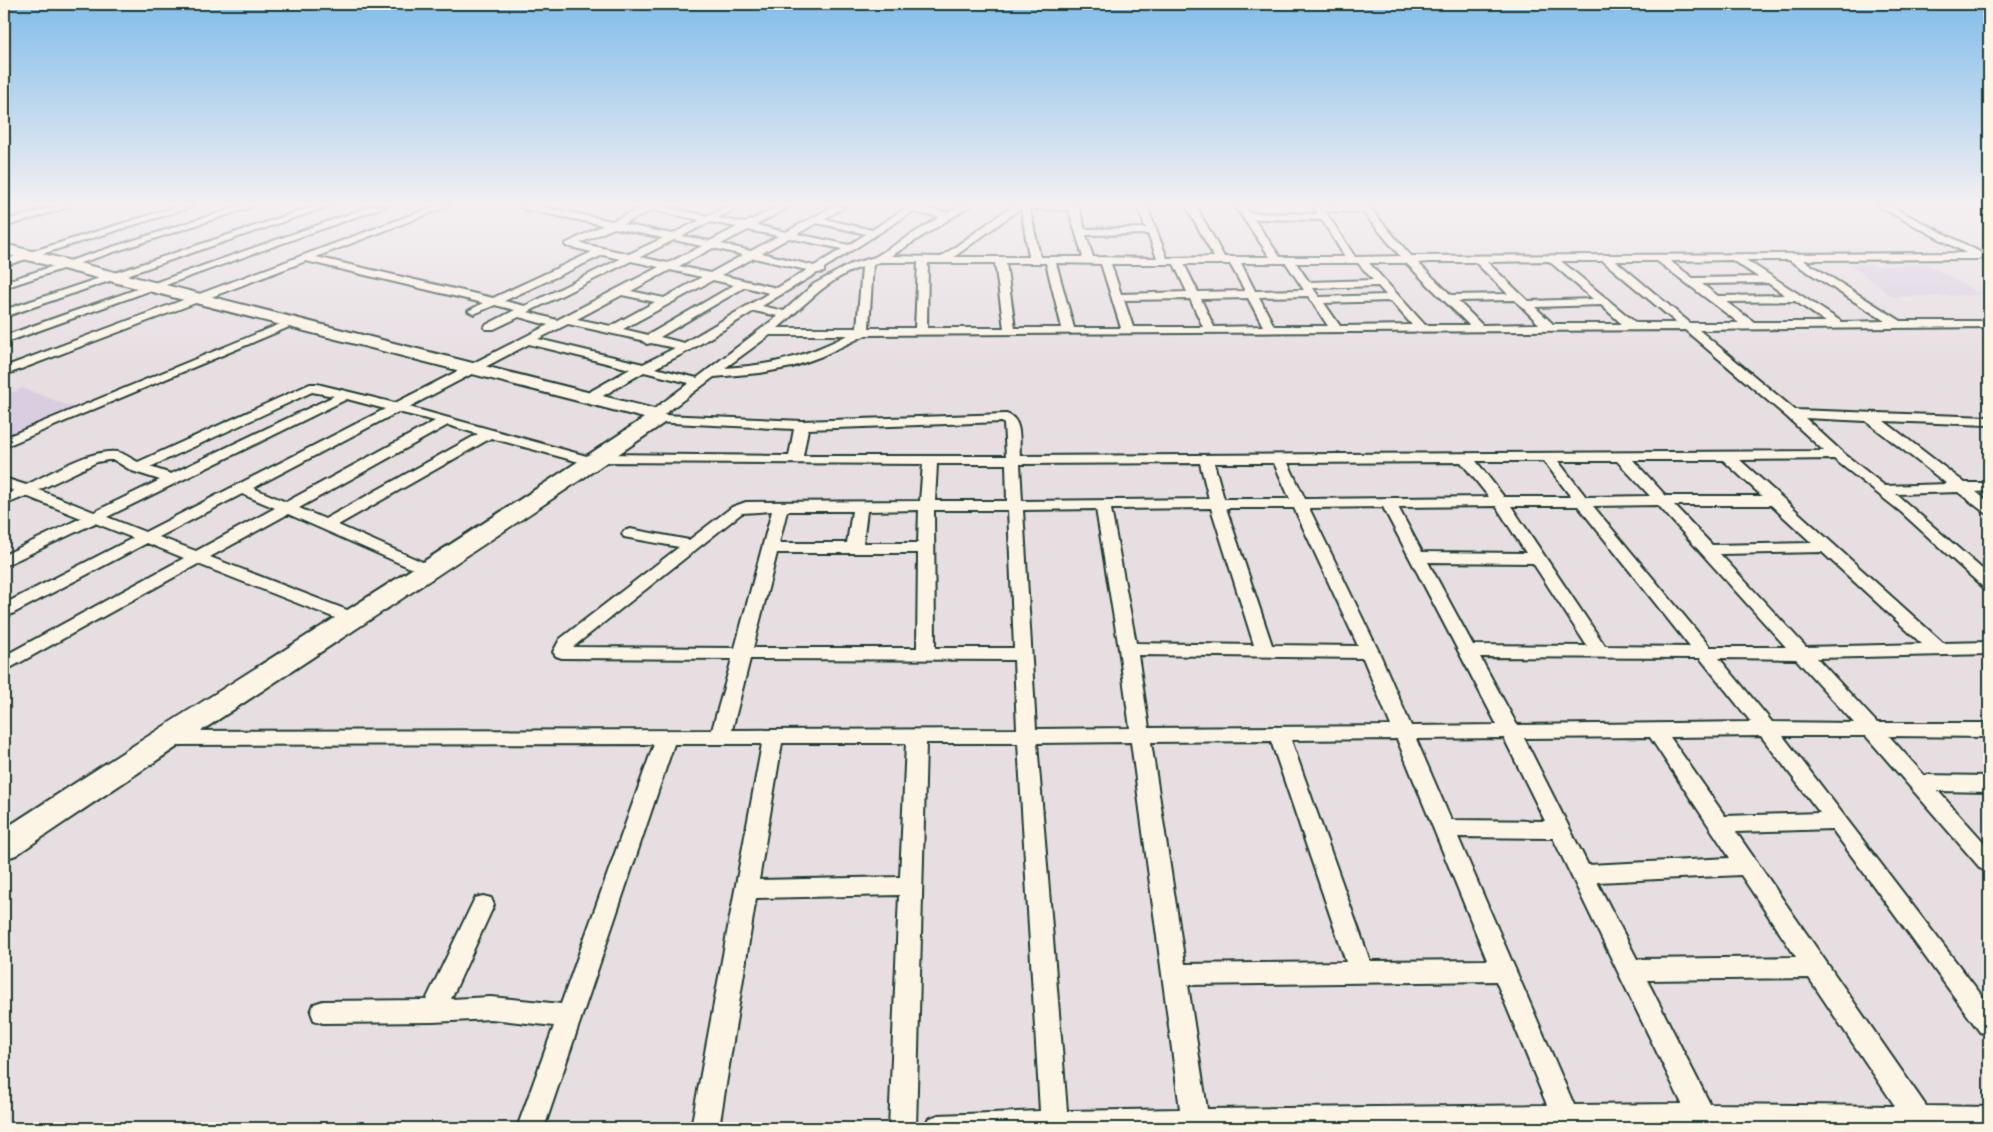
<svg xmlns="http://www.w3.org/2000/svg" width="1993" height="1132" viewBox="0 0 1993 1132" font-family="'Playpen Sans',sans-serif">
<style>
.built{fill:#d9cee0}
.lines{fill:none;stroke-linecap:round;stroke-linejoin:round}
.street-casing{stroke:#1f3d34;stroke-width:4}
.primary-casing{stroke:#1f3d34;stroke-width:4}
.street{fill:#fcf5e5;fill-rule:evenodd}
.primary{fill:#fcf5e5;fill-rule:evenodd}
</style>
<rect width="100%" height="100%" fill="#e7dee2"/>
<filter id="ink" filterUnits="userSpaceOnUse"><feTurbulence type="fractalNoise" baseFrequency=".02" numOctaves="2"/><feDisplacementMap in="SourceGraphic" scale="10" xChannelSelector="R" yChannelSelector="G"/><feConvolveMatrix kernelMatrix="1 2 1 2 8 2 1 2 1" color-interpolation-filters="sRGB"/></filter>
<g filter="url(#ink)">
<g class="built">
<path d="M1868,264l9,2 49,-2 57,31 -90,2 -42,-32z"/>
<path d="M23,388l52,20 -23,10 -30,10 -4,4 -14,6v-43z"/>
</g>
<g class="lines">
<g class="street-casing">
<g id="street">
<path d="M57,206h15l-68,21v-6z"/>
<path d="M179,206h15l-190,60v-6z"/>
<path d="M240,206h14l-250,82v-6z"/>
<path d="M315,206h14l-325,111v-7z"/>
<path d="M372,206h14l-382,137v-7z"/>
<path d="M435,206h14l-133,51 177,41 99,-46 -26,-6 -1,-2 38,-19 -79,-16 -5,-3h19l74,15 34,-15h15l47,10 20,-10h12l-22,12 27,5 34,-17h12l-35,19 30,7 48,-26h12l-22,13 48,11 37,-24h11l-1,1 29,6 10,-7h12l-79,50 50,1 71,-51h66l7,23 61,-1 -9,-22h10l20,52 47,-1 -28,-51h10l28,51h46l-35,-51h10l5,7 68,1 -4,-6 2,-2h52l43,50 555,-3 -88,-47h12l90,46 4,4 -5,3 -176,1 98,61h88v6l-290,3 96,80 194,7v8l-105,-4 81,62h24v8l-13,1 13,10v12l-5,-2 -26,-20 -62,2 93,81v13l-6,-1 -82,-75 -67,-53 -94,1 203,183 46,-1v12l-172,4 60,65h112v14l-100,-1 35,39 65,1v16l-51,-1 51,57v24l-8,-3 -115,-133h-83l206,269v30l-9,-3 -148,-203 -96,3 190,274 63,1v21h-1064l3,-9 10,-4 102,-4 -22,-368h-92l-10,385h-27l10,-233 -143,3 -37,230h-28l71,-384h-88l-130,384h-27l37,-102 -63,-7 -58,3 -110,1 -9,-3 -3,-8 3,-8 9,-3 103,-1 49,-102 8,-2 8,2 3,7 -43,94 40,-2 70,7 93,-260 -486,1 -7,-2 -3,-5 3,-5 7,-2 544,-1 20,-71 -170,-1 -6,-2 -3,-4 7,-13 119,-92 -55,-10 -2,-3 2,-3 6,-2 59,11 43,-33 14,-5 174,-1 3,-37 -322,-2 -7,4 -103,-28 -153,87 96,42 2,3 -2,3h-12l-134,-59 -78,43 150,58 3,4 -3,4 -6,1 -6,-1 -150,-59 -188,104 -6,2v-14l180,-98 -37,-15 -137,72 -6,1v-12l129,-66 -38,-15 -91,43v-11l77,-37 -55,-22 -22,9v-10l10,-4 -10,-4v-9l22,7c24,-11 63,-36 91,-33 7,1 14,7 21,10l172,-78h7l78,19 153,-78 -29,-8 -25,12h-8l-2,-2 2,-2 29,-15 -20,-5 -21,9 -6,-3 15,-8 -177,-42 -298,113 -4,1v-8zM1021,208l8,49h-75zM1030,209l39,1 14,47h-43zM653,210l47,10 -28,14 -49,-10zM1325,211l38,1 37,44 -45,1zM912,212l28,5 -65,40 -24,7 -37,20 -30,27 -22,-5 55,-33 7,-1v-4zM1254,219l68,1 23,37h-65zM710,222l27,5 -27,14 -28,-5zM817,223l49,11 -17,11 -52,-11zM614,228l49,10 -34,16 -49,-11zM748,230l30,6 -27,15 -30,-7zM1148,234l9,24 -64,-1 -7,-22zM789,238l53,11 -28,17 -52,-13zM674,240l28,6 -34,17 -28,-6zM713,248l30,7 -33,18 -31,-7zM603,255l17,4 -95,47 -21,-5zM754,258l53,12 -30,18 -56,-13zM1732,260l26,17 -65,1 -23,-17zM1746,260h43l96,61 -43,1zM631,261l28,6 -102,53 -29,-8zM1549,261l44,38 -65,2 -41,-39zM1561,261h42l74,62h-41zM1616,261h41l82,62h-49zM880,262h38l-3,66h-46l4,-64zM1429,262h46l33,32 -57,1 -33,-32zM928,263h67l9,65h-77zM1006,263h40l16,65h-47zM1056,263l45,1 20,64h-47zM1241,263h45l18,27 -49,1zM1296,263h62l15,17 -64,2zM1369,263h37l63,62h-44zM1111,264h63l13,28 -66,2zM1184,264h46l15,27 -47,1zM862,267l-5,61h-79c26,-22 51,-51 84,-61zM670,270l32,7 -38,21 -33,-7zM713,280l21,5 -86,50 -25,-6zM1768,283l17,12 -67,1 -16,-12zM1378,286l8,9 -67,2 -6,-9zM745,287l24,6 -85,50 -24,-6zM622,295l33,7 -44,24 -34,-7zM1308,296l20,30h-54l-15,-29zM1248,298l15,28 -49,1 -13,-28zM1190,299l13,28h-70l-9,-27zM1515,300l24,24 -57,1 -24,-24zM1391,301l21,24 -72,1 -16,-23zM1795,301l31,21h-72l-28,-20zM1601,305l21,19h-69l-18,-17zM754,311l24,5 -81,62 -42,-10 35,-18zM568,324l73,16 6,4 4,-1 24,5 -32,16 -105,-25zM1685,330l102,87 37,34 -804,5c-1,-14 3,-38 -14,-42l-204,7 -139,-6 51,-38 46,-4 32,-6 30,-11 44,-21zM770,335h78c-45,22 -73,30 -123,33zM529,344l101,25 -46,26 -1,3 1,3h10l50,-29 45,11 -39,29 -2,3 4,7 142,7 -5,27 -188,-2 -7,4 -185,-51zM312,392l22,4 -163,78 -21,-7zM347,399l38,10 -240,123 -38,-15zM398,412l37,9 -149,81 -33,-14zM1805,418l61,3 81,63 -62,2 -43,-34zM1002,422l2,2 2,32h-203l5,-27zM448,425l30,9 -153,85 -26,-11zM108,460h6l18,11 28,9 -66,32 -55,-22 58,-28zM1633,460h90l39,36h-96zM1476,461h68l27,36h-67zM1558,461h59l33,35 -64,1zM1461,462l28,35 -184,2 -17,-36zM1200,463l9,36 -187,2 -2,-37zM1214,463h60l16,36h-66zM937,464h69l1,37h-72zM242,494l33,14 -79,43 -37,-14zM1658,505l128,142h-76l-117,-141zM1674,505h97l41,38 -100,2zM1496,506l30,47 -104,-1 -24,-45zM1511,506h67l112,141 -85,-1zM1383,507l114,218 -86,1 -32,-74 -70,-144zM1211,508l43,137 -118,-2 -25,-134zM1226,508h68l64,138 -86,-1zM1096,509l23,140 11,79 -94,1 -13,-219zM919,510l-1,33h-55l4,-32zM934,510h74l6,138h-79zM772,511l-37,137 -162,-1 169,-134zM787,511h65l-5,32h-68zM1822,552l100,92 -116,3 -86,-93zM777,553h141l-1,95h-164zM1428,562l105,1 54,83 -114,-1zM1138,655l225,3 28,68 -242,2zM1480,657l220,1 51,64 -234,3zM1719,658l77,1 58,64 -82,-1zM750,659l264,1 3,69 -285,1zM1761,736l59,77 -95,3 -55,-79zM1650,737l80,121 -142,7 -64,-127zM1504,738l41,83 -94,-1 -35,-81zM1397,739l90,221 -117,1 -79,-221zM1271,741l75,221 -161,2 -34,-222zM1131,742l49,367 -113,2 -30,-368zM782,743h124l-6,134 -141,3zM1458,837l95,1 129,266 -108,1zM1741,875l55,82 -159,2 -40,-77zM1809,978l86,128 -185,-2 -63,-124zM1496,981l51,124 -340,4 -19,-124z"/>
<path d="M290,320l6,3 -2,2 -290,122v-9z"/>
</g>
</g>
<g class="primary-casing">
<path id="primary" d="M4,244l658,167 5,8 -3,4c-214,147 -434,286 -648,432l-12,4v-30c212,-138 429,-270 640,-411l-640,-164z"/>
</g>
<use href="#street" class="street"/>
<use href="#primary" class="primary"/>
</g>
</g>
<linearGradient id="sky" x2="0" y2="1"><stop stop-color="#83bdea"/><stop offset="0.56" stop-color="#f4f0f2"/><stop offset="1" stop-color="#f4f0f2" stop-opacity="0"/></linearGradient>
<rect width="1993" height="365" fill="url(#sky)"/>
<rect width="1993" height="1132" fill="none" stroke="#fcf5e5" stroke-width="20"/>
<rect x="10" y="10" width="1973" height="1112" fill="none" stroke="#1f3d34" stroke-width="2" filter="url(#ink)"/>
</svg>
